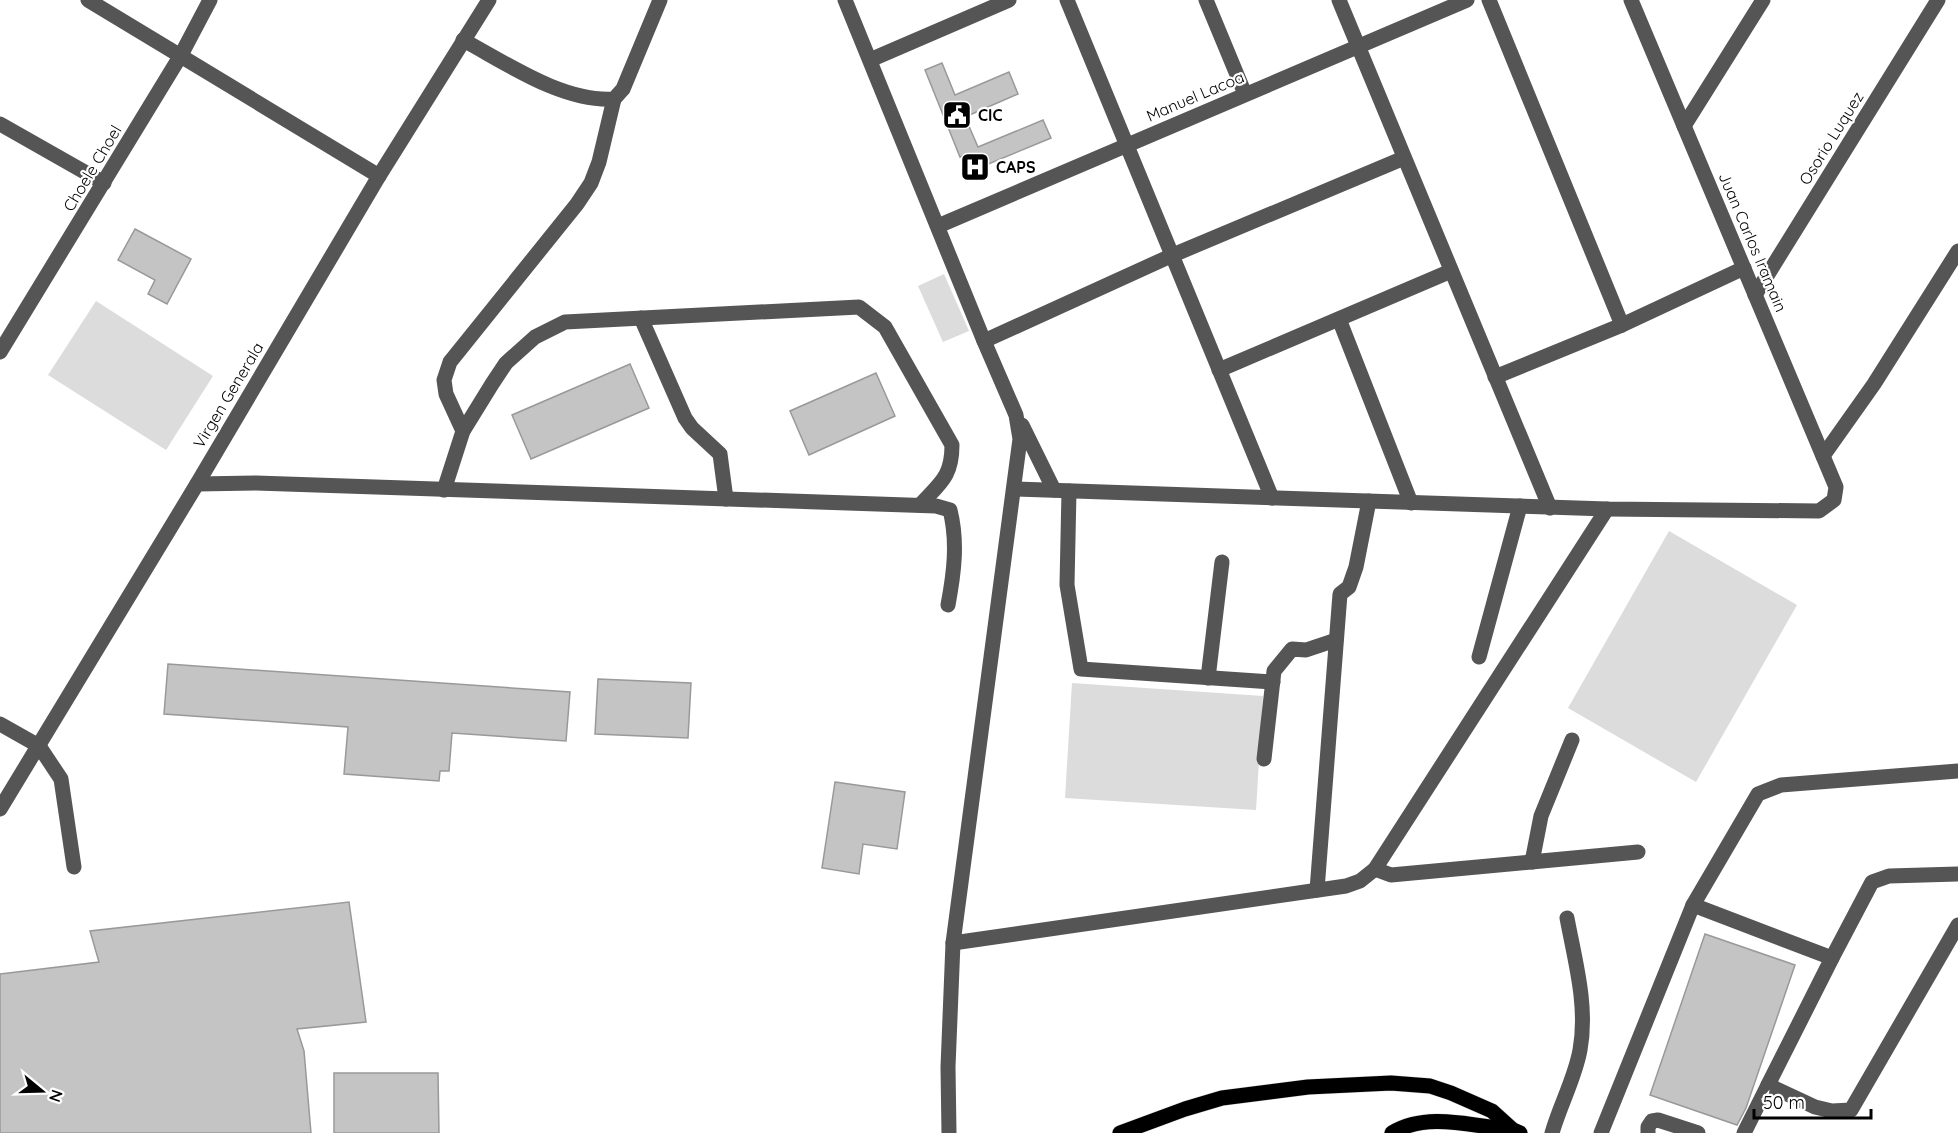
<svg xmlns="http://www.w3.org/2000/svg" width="1958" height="1133" viewBox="0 0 1958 1133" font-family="Quicksand,sans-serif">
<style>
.green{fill:#dcdcdc}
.building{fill:#c4c4c4;stroke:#999;stroke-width:1.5}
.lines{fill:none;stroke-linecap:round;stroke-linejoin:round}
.major-casing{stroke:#dbdbdb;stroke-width:16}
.minor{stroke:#555;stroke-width:15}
.major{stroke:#000;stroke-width:15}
.labels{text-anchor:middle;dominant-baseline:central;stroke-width:4.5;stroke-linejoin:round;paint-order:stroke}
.street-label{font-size:16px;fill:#000;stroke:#fff}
.poi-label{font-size:16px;font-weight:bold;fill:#000;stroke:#fff;text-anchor:start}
</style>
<rect width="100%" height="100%" fill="#fff"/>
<g class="green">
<path d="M944,274l25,57 -26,11 -25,-56z"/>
<path d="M96,301l117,75 -47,74 -118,-75z"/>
<path d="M1669,531l128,74 -101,177 -128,-74z"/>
<path d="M1072,683l191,13 -7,114 -191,-12z"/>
</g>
<g class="building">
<path d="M942,63l13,32 54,-23 9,22 -53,23 13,30 65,-27 8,18 -65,27 -2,-6 -13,6 -4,-10 -7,2 -35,-87z"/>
<path d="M135,229l56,30 -24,45 -19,-10 7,-14 -37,-20z"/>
<path d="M630,364l19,44 -118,51 -19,-44z"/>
<path d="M876,373l19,43 -86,39 -19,-44z"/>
<path d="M168,664l402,28 -4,49 -114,-8 -3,38h-9l-1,10 -95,-7 4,-47 -184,-13z"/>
<path d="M598,679l93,4 -3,55 -93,-4z"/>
<path d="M835,782l70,10 -8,57 -34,-5 -4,30 -37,-6z"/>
<path d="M349,902l17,120 -69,7 7,22 7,82h-311v-159l99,-12 -9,-31z"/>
<path d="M1705,934l90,31 -49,143 -9,17 -87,-30z"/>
<path d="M334,1073h104l1,60h-105z"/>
</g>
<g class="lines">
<g class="major-casing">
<g id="major">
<path d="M1120,1133l65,-24 37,-11 86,-11 83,-4 39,3 21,7 41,18 21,19 7,3"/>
<path d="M1392,1133c36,-22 83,-6 121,-3"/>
</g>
</g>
<g class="minor">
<path d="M88,0l291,176"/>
<path d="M845,0l139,341 32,74 4,24 -67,504 -5,124 1,66"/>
<path d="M1067,0l205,498"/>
<path d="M1206,0l39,94"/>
<path d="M1339,0l211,508"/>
<path d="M1489,0l133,325"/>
<path d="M463,40c45,24 99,62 151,59l9,-10 37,-89"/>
<path d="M870,60l139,-60"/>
<path d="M0,124l104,59"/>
<path d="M1684,126l79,-126"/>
<path d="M938,226l529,-226"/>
<path d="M1755,295l183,-295"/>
<path d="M641,318l44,100 7,10 28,26 6,45"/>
<path d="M1339,319l72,184"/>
<path d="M984,341l189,-86 231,-97"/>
<path d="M0,352l181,-297 29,-55"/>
<path d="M1219,370l232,-99"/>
<path d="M1495,377l127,-52 122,-57"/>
<path d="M1022,425l32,65"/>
<path d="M463,431l-17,-37 -2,-14 6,-18 127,-158 14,-21 8,-21 15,-63"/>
<path d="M1823,456l51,-72 84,-133"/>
<path d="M197,484l59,-1 680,23 14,4c8,32 4,63 -2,95"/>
<path d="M1014,489l593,20 212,2 15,-11 2,-13 -205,-487"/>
<path d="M444,490l19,-59 29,-47 14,-21 29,-26 30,-15 294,-15 26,20 67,118c0,32 -12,38 -32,60"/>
<path d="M1069,491l-2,94 14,84 192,13"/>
<path d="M1479,657l41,-151"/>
<path d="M1208,678l14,-116"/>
<path d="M0,724l39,22 22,33 13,88"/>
<path d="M1264,759l10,-88 18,-22 14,1 30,-10"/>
<path d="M0,809l197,-325 182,-308 110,-176"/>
<path d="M1532,862l9,-46 31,-76"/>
<path d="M1375,869l16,6 247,-23"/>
<path d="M1317,890l23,-296 9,-7 7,-20 13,-66"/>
<path d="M1693,905l139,53 -64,127"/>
<path d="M953,943l393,-57 14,-5 15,-12 232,-360"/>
<path d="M1832,958l40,-76 17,-6 69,-2"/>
<path d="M1552,1133c8,-28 23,-55 28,-83 8,-44 -5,-89 -13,-132"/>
<path d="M1601,1133l92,-228 65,-111 23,-9 177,-14"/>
<path d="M1648,1133v-6l4,-6 6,-1 40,13"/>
<path d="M1744,1133l24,-48 47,22 17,4 19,-1 107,-185"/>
</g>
<use href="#major" class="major"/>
</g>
<defs>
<g id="civic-square" transform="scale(1.5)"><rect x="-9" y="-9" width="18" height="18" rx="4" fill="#000" stroke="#fff"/><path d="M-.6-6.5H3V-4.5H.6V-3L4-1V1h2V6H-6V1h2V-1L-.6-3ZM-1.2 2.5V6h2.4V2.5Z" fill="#fff"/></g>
<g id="hospital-square" transform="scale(1.5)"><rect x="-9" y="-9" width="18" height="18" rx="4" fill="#000" stroke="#fff"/><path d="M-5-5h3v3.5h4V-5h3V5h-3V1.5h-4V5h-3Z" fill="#fff"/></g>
</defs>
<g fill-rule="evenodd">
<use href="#civic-square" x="957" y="115"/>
<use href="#hospital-square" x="975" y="167"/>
</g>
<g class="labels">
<g class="street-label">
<text transform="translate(1195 96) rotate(-23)">Manuel Lacoa</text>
<text transform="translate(1831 138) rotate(-58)">Osorio Luquez</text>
<text transform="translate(92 168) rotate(-59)">Choele Choel</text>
<text transform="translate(1753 242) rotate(67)">Juan Carlos Iramain</text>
<text transform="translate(228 395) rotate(-59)">Virgen Generala</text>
</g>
<g class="poi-label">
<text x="978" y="115">CIC</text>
<text x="996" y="167">CAPS</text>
</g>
</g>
<g transform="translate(42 1091) rotate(109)" stroke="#ffffff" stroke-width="4.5" paint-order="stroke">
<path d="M0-4.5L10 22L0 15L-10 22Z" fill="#000000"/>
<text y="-9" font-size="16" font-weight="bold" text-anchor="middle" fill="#000000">N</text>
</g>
<path d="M1754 1109v9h117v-9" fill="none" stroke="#000000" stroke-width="3"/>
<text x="1763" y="1109" font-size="18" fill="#000000" stroke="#ffffff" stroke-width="4.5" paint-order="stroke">50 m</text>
</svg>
